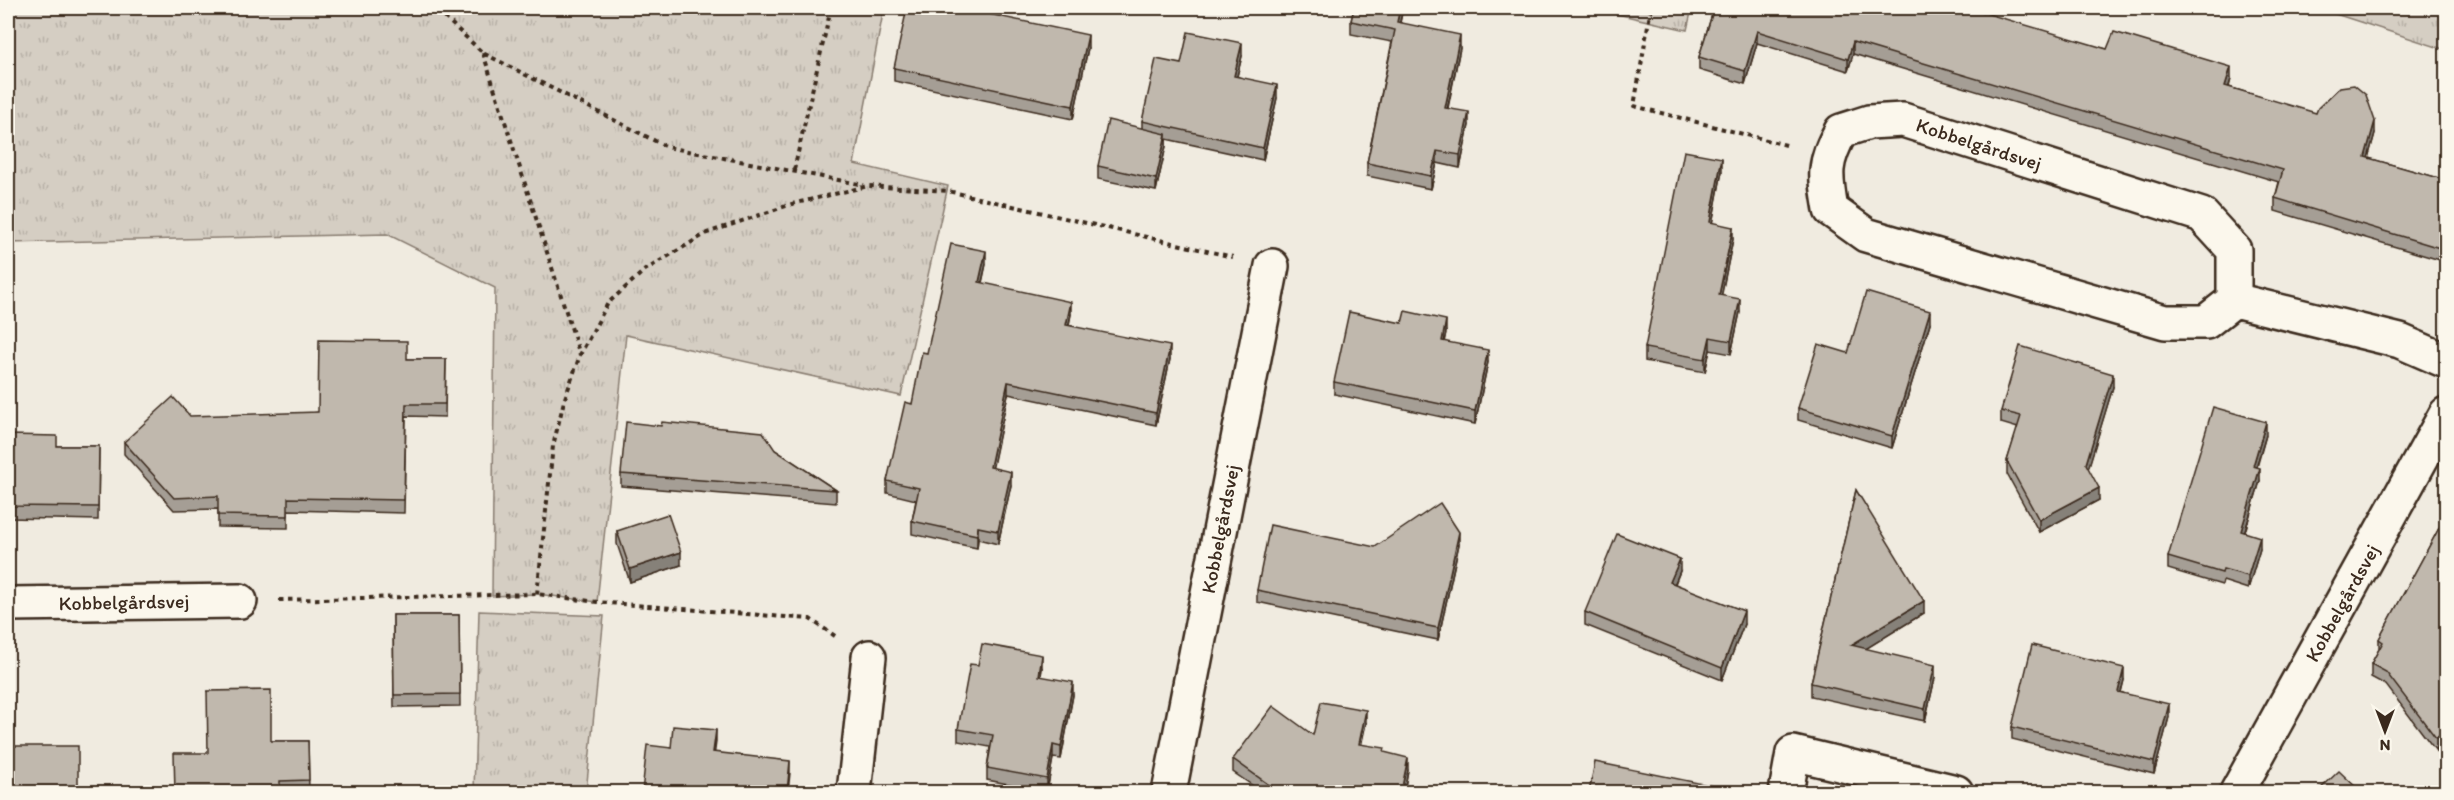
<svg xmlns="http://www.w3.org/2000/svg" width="2454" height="800" viewBox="0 0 2454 800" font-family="Itim,sans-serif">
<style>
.grass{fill:url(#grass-tufts);stroke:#887c70;stroke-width:1.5}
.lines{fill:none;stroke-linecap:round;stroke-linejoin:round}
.minor-casing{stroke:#3b2a1e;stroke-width:38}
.path{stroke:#3b2a1e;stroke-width:4;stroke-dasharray:4.5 4.5;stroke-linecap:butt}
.minor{stroke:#fbf7ec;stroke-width:33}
.wall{fill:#a59e95;stroke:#3b2a1e;stroke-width:1.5}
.shaded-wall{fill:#868179;stroke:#3b2a1e;stroke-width:1.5}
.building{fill:#c0b8ad;stroke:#3b2a1e;stroke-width:1.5}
.labels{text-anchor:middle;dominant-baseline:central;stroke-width:4.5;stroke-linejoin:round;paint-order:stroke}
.street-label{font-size:20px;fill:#3b2a1e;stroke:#fbf7ec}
</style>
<defs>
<pattern id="grass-tufts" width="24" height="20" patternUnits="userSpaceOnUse" patternTransform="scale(1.5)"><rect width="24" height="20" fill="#d5cec3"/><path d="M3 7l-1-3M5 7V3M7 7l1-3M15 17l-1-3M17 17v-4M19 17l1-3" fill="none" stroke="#b8b1a7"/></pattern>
</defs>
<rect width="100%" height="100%" fill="#f0ebe0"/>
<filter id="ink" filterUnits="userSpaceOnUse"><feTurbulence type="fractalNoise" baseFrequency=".0167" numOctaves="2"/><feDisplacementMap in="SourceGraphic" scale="12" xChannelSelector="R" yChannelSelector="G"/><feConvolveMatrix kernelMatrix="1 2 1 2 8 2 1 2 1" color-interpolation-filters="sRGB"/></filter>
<g filter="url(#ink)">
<g class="grass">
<path d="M8,8h876l-30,156 94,22 -47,210 -275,-61 -29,267 -60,-8 -45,2 3,-308 -108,-54 -379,9z"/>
<path d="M1591,8h101l-5,22z"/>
<path d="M2317,8h129v42z"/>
<path d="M479,611l125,5 -18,176h-112z"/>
</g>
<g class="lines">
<g class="minor-casing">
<g id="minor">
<path d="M1903,120l299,95 32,35v50l-28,22h-41l-299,-87 -35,-25c-6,-35 -8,-47 10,-79l28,-9z"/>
<path d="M2234,300l166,41 46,20"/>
<path d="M8,604l232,-3"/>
<path d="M854,792l15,-135"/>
<path d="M1169,792l103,-526"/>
<path d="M1786,792l7,-39 163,39"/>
<path d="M2237,792l209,-378"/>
</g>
</g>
<g class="path">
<path d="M1651,8l-17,98 156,40"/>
<path d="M438,11l45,42 184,94 197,38"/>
<path d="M483,53l97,302"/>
<path d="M794,170l37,-162"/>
<path d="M537,594l16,-148 11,-45 16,-46 28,-52 37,-33 62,-37 85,-29 76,-18 80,5 285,66"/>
<path d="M279,600l258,-6 60,8 213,17 25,17"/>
</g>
<use href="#minor" class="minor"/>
</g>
<g class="wall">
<path d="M982,8l-1,5 107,35 -15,71 -179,-38v-13z"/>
<path d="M1354,8h49l-3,15 60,25 -12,60 21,17 -9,43 -23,-5 -6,26 -64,-13v-13l25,-121 -41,-8v-13z"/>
<path d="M1714,8l204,5 189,36 124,30 -2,8 146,46 -7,25 78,22v65l-1,-1 -5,16 -165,-49v-13l4,-16 -426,-128 -5,17 -91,-28 -12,41 -46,-14v-13z"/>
<path d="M1242,56l-5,20 40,22 -14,62 -97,-21v7l-10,45 -58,-12v-13l44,-38v-7l39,-57z"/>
<path d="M1722,171l-10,52 21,16 -12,57 19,16 -9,42 -21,-4 -5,22 -60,-11v-13z"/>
<path d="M986,264l-4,19 89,31 -2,11 101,34 -14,66 -148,-31 -16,74 19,17 -13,59 -20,-5 -1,9 -65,-14v-13l4,-21 -29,-7v-12l25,-77 15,-51z"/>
<path d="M1930,323l-38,125 -94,-28v-12l50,-55z"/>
<path d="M1446,332l-2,9 44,21 -13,62 -141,-30v-12z"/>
<path d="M407,359h39l-1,58 -39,-1 -2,97 -116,-3v18l-70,-1v-18l-44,1 -50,-56v-12l194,-30z"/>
<path d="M2113,387l-25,81 11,32 -60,32 -32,-58v-13l11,-33 -17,-5v-12z"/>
<path d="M661,426l114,24 61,40v13l-215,-17v-12z"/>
<path d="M8,435l49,11h42l-1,74 -89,-2v-9h-1z"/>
<path d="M2266,435l-9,32 3,14 -15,51 15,17 -12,40 -25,-8 -1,4 -54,-16v-12z"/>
<path d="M1856,490l68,123 -59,36 70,29 -10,43 -114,-25v-13z"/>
<path d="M2444,519l-8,232 -50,-66 -15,-8v-13l8,-15v-10z"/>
<path d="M617,531l64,34 -51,17 -13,-38z"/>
<path d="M1459,544l-21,96 -181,-38v-12z"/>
<path d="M1680,571l-5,13 69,40 -22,56 -137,-55v-13z"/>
<path d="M393,615h66l1,91 -66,1z"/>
<path d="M1042,668l-1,8 32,19 -12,64 -8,-1 -6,33 -60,-11v-12l3,-21 -32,-6v-12z"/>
<path d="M2124,680l-3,12 48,25 -15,57 -142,-35v-12z"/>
<path d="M1366,723l-5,21 24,9 23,17 -4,22h-142l-29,-20v-13l80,-24z"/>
<path d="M271,741h37l1,51h-134l33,-39z"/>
</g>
<g class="shaded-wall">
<path d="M1400,8h3l-6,27v-13z"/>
<path d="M1757,31v12l-12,41v-13z"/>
<path d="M1088,35v13l-15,71v-13z"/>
<path d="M1460,35v13l-15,72v-12z"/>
<path d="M1853,42v12l-5,17v-12z"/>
<path d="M1242,43v13l-8,32v-12z"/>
<path d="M2231,67v12l-6,20v-13z"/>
<path d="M1277,85v13l-14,62v-12z"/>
<path d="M1469,112v13l-9,43v-13z"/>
<path d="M2375,121v12l-10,36v-12z"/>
<path d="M1166,134v12l-10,45v-12z"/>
<path d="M1437,151v12l-6,26v-13z"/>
<path d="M1722,158v13l-12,64v-13z"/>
<path d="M1733,227v12l-14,69v-13z"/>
<path d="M2445,232v12l-5,16v-12z"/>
<path d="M986,251v13l-7,31v-13z"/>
<path d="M1740,299v13l-9,42v-13z"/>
<path d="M1071,302v12l-5,23v-12z"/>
<path d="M1930,311v12l-38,125v-12z"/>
<path d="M1446,320v12l-4,21v-12z"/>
<path d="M1710,337v13l-5,22v-13z"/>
<path d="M1170,346v13l-14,66v-12z"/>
<path d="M1488,350v12l-13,62v-13z"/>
<path d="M2113,374v13l-27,89v-12z"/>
<path d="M1008,382v12l-18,86v-13z"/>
<path d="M2266,422v13l-13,43v-12z"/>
<path d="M2260,468v13l-19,63v-13z"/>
<path d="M1011,472v13l-13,59v-13z"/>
<path d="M2099,488v12l-60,32v-12z"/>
<path d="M978,527v12l-1,9v-13z"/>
<path d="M1459,532v12l-21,96v-12z"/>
<path d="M2260,537v12l-12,40v-13z"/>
<path d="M681,552v13l-51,17v-13z"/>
<path d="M1680,559v12l-10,23v-12z"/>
<path d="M1924,601v12l-73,45v-13z"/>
<path d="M1744,611v13l-22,56v-12z"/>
<path d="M1042,655v13l-3,21v-13z"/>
<path d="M1935,665v13l-10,43v-12z"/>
<path d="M2124,668v12l-6,24v-12z"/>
<path d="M1073,682v13l-12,64v-12z"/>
<path d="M2169,704v13l-15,57v-12z"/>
<path d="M1366,710v13l-7,33v-12z"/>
<path d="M716,730v12l-3,23v-13z"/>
<path d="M2446,730v13l-10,8v-13z"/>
<path d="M1053,745v13l-6,33v-12z"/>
<path d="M1408,758v12l-4,22h-3z"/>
<path d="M790,761v12l-2,19h-1z"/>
</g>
<g class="building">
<path d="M907,8h73l-1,4 109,23 -15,71 -179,-38z"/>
<path d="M1354,8h46l-3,14 63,13 -15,73 24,4 -9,43 -23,-4 -6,25 -64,-13 28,-133 -44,-9z"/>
<path d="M1714,8h188l16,5 2,-5h48l139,41 7,-17 117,35 -6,19 91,27 2,-5 22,-21 14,-2 12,10 9,26 -10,36 81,23v52h-1l-5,16 -165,-50 8,-28 -430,-128 -5,17 -91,-28 -12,40 -46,-14z"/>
<path d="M1188,32l54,11 -8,33 43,9 -14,63 -121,-27 14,-62 25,5z"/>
<path d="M1108,120l58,14 -10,45 -58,-13z"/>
<path d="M1684,151l38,7 -12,64 23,5 -14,68 21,4 -9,42 -21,-4 -5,22 -60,-11z"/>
<path d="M951,244l35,7 -7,31 92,20 -5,23 104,21 -14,67 -148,-31 -18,85 21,5 -13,59 -20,-4 -1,8 -65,-14 7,-33 -32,-7 18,-79 7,2 10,-52 5,1z"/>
<path d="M1866,292l64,19 -38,125 -94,-28 20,-64 30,9z"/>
<path d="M1405,311l41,9 -4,21 46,9 -13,61 -141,-29 15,-70 53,11z"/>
<path d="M319,340l88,1v18h39l-1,45h-39l-2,96 -116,-2v18l-70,-1v-19l-44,2 -50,-56 49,-45 17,19 128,-4z"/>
<path d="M2020,346l93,28 -27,90 13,24 -60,32 -32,-59 14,-45 -20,-5z"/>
<path d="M2213,407l53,15 -13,44 7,2 -19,63 19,6 -12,39 -25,-7 -1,4 -54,-16z"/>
<path d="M626,422l35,4 1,-4 101,10 12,18 61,40 -215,-16z"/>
<path d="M8,435l49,1v10h42l-1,61 -89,-1 1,-10h-2z"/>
<path d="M1856,490l68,111 -73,44 84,20 -10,44 -114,-26z"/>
<path d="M1440,503l19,29 -21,96 -181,-38 13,-65 105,22z"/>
<path d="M668,514l13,38 -51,17 -13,-38z"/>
<path d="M2444,519l2,1v210l-10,8 -50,-66 -15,-8 12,-22 -4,-3z"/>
<path d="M1617,534l63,25 -10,23 74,29 -22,57 -137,-56z"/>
<path d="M393,615h66l1,79 -66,1z"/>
<path d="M982,644l60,11 -3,21 34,6 -12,65 -8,-2 -6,34 -60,-11 6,-33 -35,-6 12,-65 8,1z"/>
<path d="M2032,645l92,23 -6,24 51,12 -15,58 -142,-35z"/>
<path d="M271,690v51h37l1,39 -29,1v11h-105l-1,-39h34l-1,-62z"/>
<path d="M1321,702l45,8 -7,34 26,4 -1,4 24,6 -7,34h-122l-46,-33 40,-53 40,29z"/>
<path d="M673,726l43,4 -3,22 77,9 -3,31h-145l5,-47 24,3z"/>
<rect x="8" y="746" width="70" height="46"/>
<path d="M1595,762l118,24 -1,6h-123z"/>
<path d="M2339,771l22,21h-44z"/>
</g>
</g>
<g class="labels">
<g class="street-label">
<text transform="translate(1979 144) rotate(18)">Kobbelgårdsvej</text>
<text transform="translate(1220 529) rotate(-79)">Kobbelgårdsvej</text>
<text transform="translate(124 602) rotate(-1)">Kobbelgårdsvej</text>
<text transform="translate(2342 603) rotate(-61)">Kobbelgårdsvej</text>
</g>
</g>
<rect width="2454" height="800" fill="none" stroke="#fbf7ec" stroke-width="30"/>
<rect x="15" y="15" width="2424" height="770" fill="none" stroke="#3b2a1e" stroke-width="2" filter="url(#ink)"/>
<g transform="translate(2385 731) rotate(180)" stroke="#fbf7ec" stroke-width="4.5" paint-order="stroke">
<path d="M0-4.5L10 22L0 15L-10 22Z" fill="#3b2a1e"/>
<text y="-9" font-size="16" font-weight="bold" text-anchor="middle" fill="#3b2a1e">N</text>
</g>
</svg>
